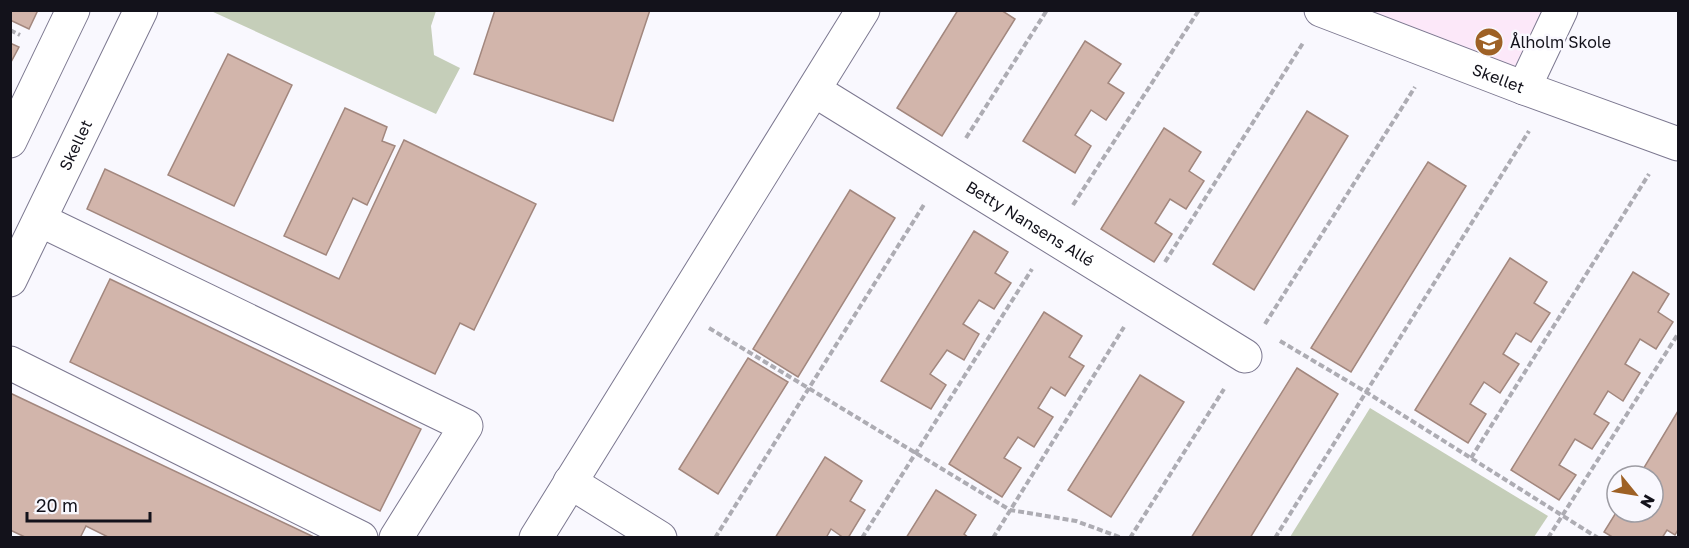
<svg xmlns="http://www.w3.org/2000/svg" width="1689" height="548" viewBox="0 0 1689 548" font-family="'Golos Text',sans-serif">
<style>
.education{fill:#fce8f9}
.green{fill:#c5ceb9}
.building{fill:#d2b5ab;stroke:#a2877e;stroke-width:1.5}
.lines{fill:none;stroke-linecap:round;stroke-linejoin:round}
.minor-casing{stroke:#7c7890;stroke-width:35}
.path{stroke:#adacb3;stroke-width:4;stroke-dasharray:6 3;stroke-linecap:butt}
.minor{stroke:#fff;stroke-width:33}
.labels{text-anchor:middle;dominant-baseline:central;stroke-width:5;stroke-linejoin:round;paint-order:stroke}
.poi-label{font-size:16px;fill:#13121b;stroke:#f9f8fe;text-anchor:start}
.street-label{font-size:16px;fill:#13121b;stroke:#f9f8fe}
</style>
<rect width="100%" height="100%" fill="#f9f8fe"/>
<path class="education" d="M1356,11h197l-30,63z"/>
<g class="green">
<path d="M211,11h225l-5,15 3,29 26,13 -24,46z"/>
<path d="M1370,408l178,108 -14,21h-244z"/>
</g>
<g class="building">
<path d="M10,10h28l-9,19 -19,-9z"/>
<path d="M495,10h155l-37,111 -139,-47z"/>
<path d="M958,10h43l14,9 -73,117 -45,-28z"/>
<path d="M1085,41l36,23 -13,19 16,10 -18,27 -15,-10 -16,25 16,11 -16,27 -52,-32z"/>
<path d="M10,43l9,4 -9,17z"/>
<path d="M228,54l64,31 -58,121 -66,-31z"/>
<path d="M345,108l42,19 -5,14 13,5 -28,59 -14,-7 -27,57 -42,-19z"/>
<path d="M1307,111l41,25 -94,154 -41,-26z"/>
<path d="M1164,128l37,24 -12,19 15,10 -18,28 -16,-10 -15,24 17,11 -18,28 -53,-33z"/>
<path d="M404,140l132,64 -62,126 -14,-7 -25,51 -348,-165 18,-40 234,110z"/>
<path d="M1428,162l38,24 -115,186 -40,-24z"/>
<path d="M850,190l45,28 -97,159 -45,-28z"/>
<path d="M974,231l34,21 -13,21 16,10 -17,26 -15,-9 -16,24 16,10 -15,26 -17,-10 -17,24 16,11 -15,24 -50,-28z"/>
<path d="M1510,258l37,24 -13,21 16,10 -19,29 -15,-9 -13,21 16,10 -19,29 -16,-11 -14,22 16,10 -18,29 -53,-33z"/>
<path d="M1633,272l36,22 -11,18 15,10 -17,27 -16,-10 -15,25 15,9 -17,28 -15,-10 -14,23 15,9 -17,26 -17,-10 -16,26 17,10 -17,25 -48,-30z"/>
<path d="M110,279l311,150 -41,82 -310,-149z"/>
<path d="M1044,312l38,24 -13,21 15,9 -19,30 -14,-9 -13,21 15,9 -19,30 -16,-10 -14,21 17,10 -19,29 -53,-33z"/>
<path d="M748,358l40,24 -70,112 -39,-25z"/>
<path d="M1297,368l41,26 -88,144h-59z"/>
<path d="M1140,375l44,27 -73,115 -43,-27z"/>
<path d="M10,393l306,145h-206l-24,-12 -6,12h-53l-17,-8z"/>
<path d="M1678,411v119l-3,5 -8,-5 -5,8h-48l-10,-6 13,-21 36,1v-36h-14z"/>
<path d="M825,457l37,24 -12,20 15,9 -17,28h-4l-13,-9 -5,9h-51z"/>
<path d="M936,490l40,25 -12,19 5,4h-63z"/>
</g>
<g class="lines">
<g class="minor-casing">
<g id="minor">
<path id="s1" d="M1321,10l203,78 154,56"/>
<path d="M1524,88l37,-78"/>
<path id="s2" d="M814,90l431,266"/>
<path d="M10,141l63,-131"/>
<path d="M40,220l426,206 -70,112"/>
<path id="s3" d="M10,280l131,-270"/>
<path d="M10,363l351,175"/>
<path d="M570,482l90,56"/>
<path d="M536,538l327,-528"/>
</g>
</g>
<g class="path">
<path d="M10,30l10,5"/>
<path d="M966,138l81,-128"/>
<path d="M1073,205l126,-195"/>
<path d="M1165,262l138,-219"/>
<path d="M1265,324l150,-237"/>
<path d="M709,328l301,182 66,11 46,17"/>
<path d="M1280,341l86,51 232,146"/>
<path d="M1471,458l178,-284"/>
<path d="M715,538l210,-335"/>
<path d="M862,538l170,-269"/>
<path d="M993,538l131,-211"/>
<path d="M1130,538l94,-149"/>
<path d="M1275,538l254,-407"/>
<path d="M1548,538l130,-204"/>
</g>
<use href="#minor" class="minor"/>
</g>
<defs>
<g id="school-disc" transform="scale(1.5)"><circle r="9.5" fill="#9e6125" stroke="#f9f8fe"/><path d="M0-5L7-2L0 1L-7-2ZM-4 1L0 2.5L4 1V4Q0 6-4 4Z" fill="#fff"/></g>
</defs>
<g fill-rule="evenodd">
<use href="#school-disc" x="1489" y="42"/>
</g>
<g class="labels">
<g class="poi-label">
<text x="1510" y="42">Ålholm Skole</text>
</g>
<g class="street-label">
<text stroke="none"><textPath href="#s1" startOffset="190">Skellet</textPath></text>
<text stroke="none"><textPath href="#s3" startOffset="150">Skellet</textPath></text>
<text stroke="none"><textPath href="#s2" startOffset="254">Betty Nansens Allé</textPath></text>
</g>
</g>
<rect width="1689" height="548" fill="none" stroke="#13121b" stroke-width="24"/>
<g transform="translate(1635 494) rotate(120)"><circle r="28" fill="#f9f8fe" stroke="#9d9ca3" stroke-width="1.5"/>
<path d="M0-4.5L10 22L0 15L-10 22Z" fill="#9e6125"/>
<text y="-9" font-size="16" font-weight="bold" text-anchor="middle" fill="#13121b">N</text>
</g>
<path d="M27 512v9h123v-9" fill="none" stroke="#13121b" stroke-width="3"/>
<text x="36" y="512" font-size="18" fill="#13121b" stroke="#f9f8fe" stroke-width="4.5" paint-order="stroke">20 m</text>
</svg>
